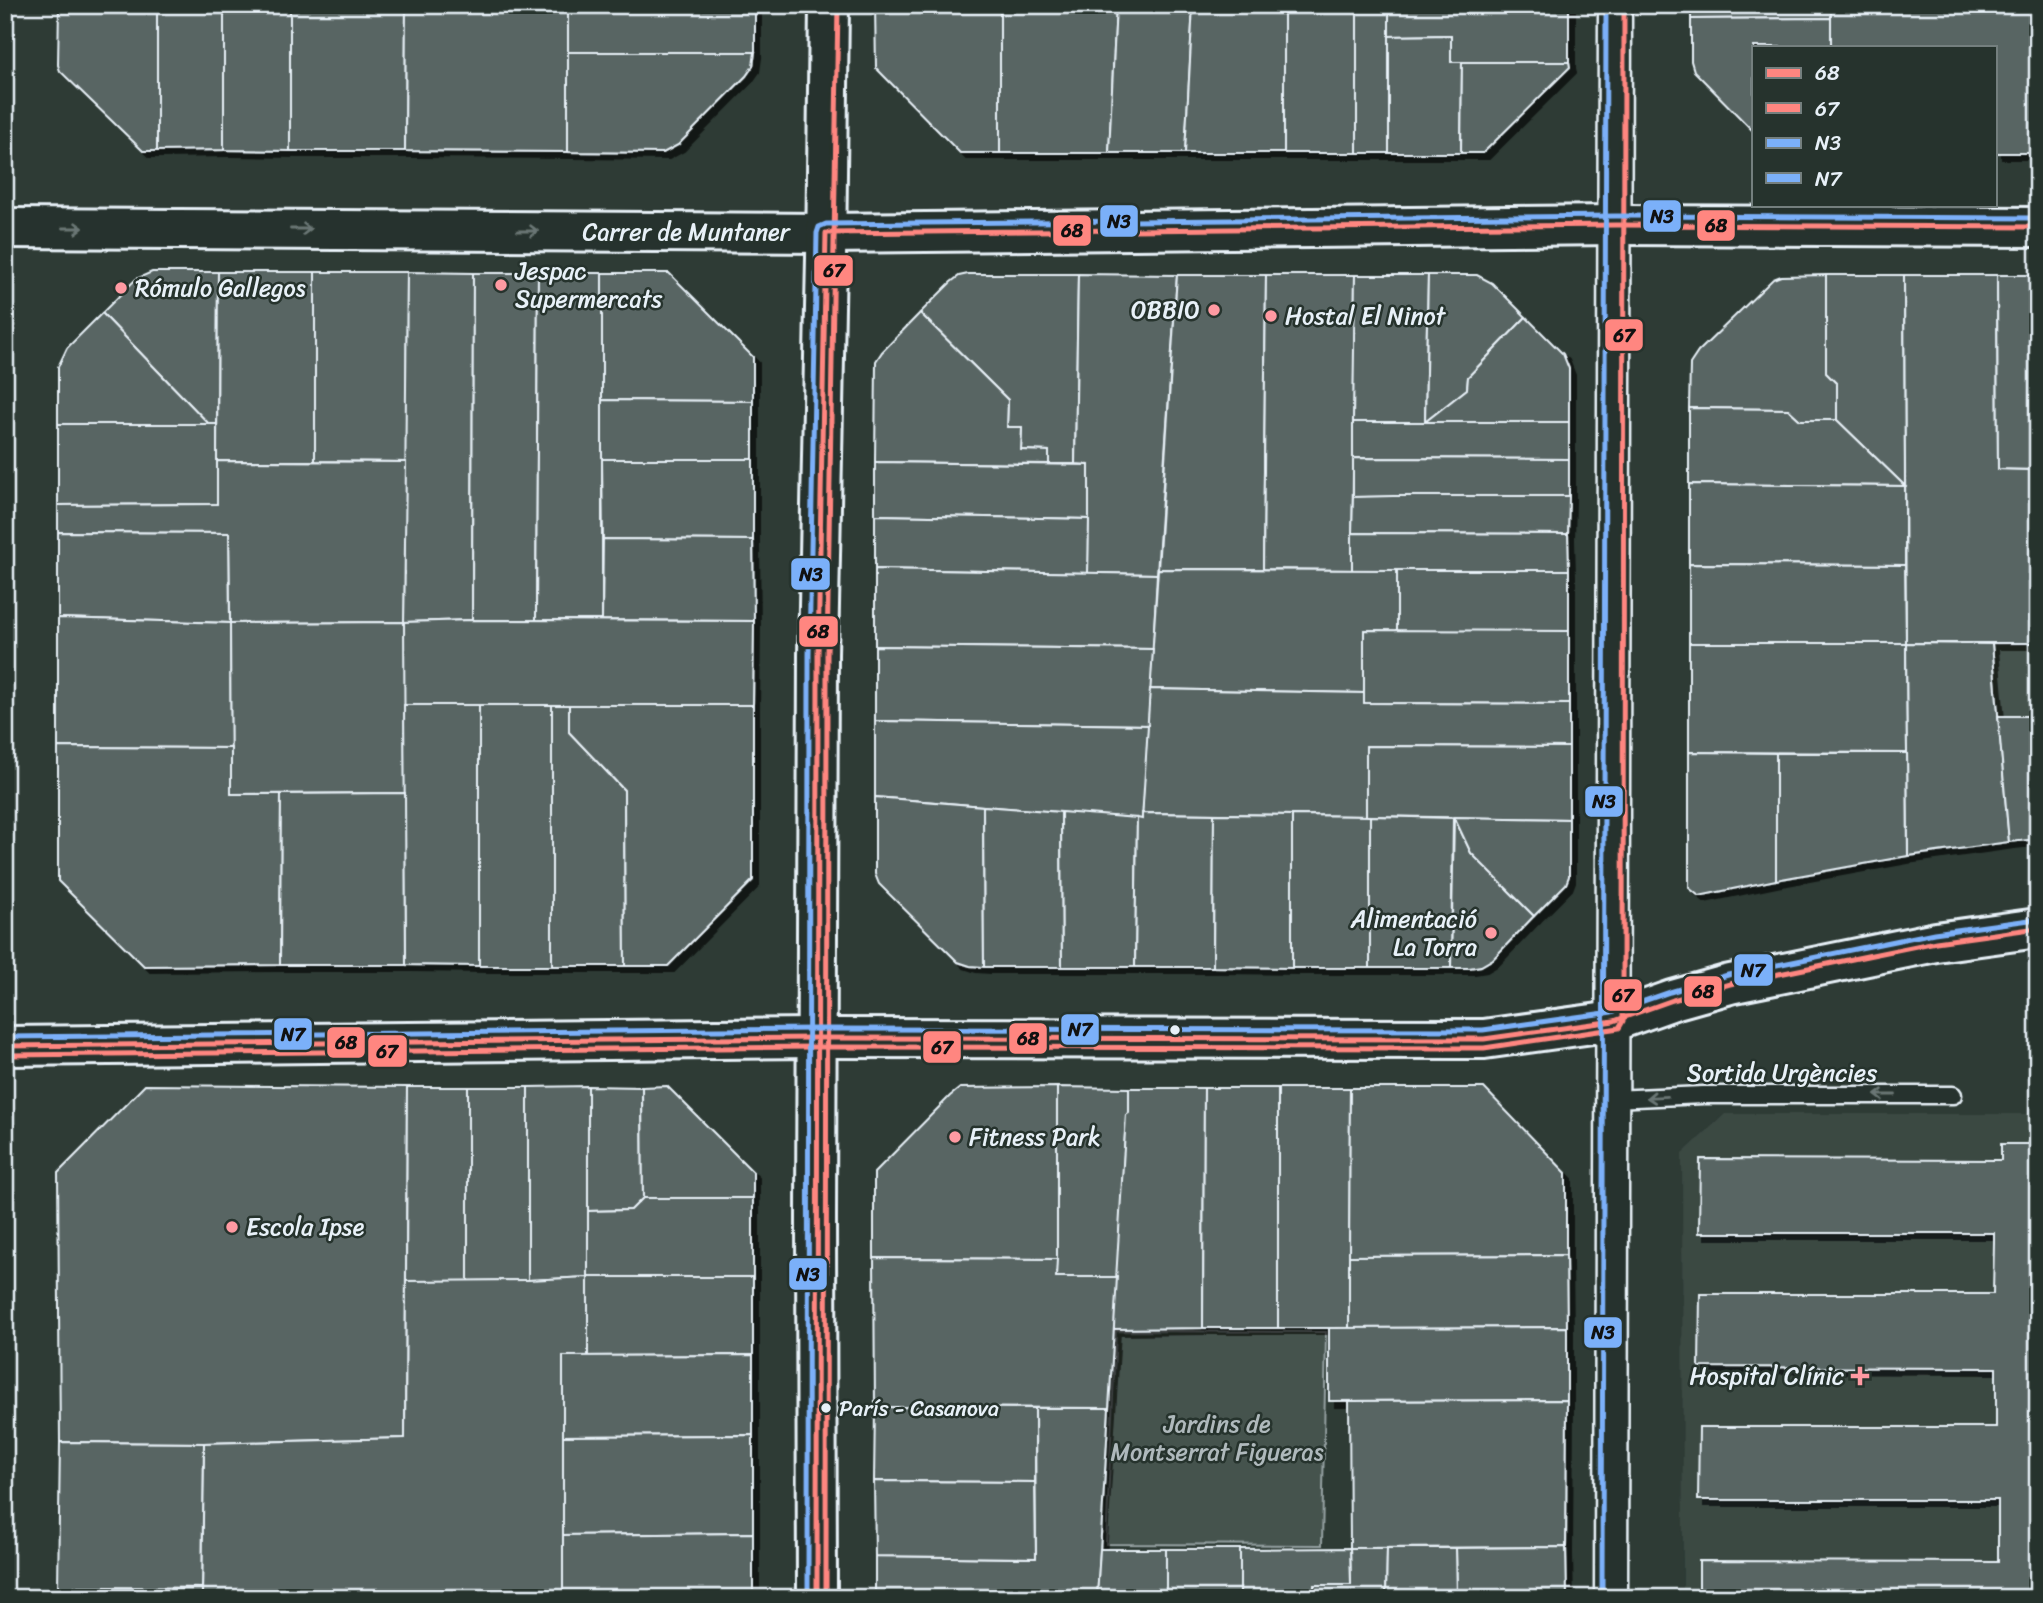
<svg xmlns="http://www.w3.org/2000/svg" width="2043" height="1603" viewBox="0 0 2043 1603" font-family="Sriracha,sans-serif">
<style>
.built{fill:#3b4843}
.green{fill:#45524e;stroke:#96a2a3;stroke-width:2}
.building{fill:#596563;stroke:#e8f1f8;stroke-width:2;filter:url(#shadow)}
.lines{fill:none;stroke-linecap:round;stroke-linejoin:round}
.service-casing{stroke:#e8f1f8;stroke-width:21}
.minor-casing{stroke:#e8f1f8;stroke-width:37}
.tertiary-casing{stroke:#e8f1f8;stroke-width:44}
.secondary-casing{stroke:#e8f1f8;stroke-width:44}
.service{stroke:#26332d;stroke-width:16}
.minor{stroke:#26332d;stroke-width:32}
.tertiary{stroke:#26332d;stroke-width:38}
.secondary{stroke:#26332d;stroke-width:38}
.bus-1-casing{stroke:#26332d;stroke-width:10}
.bus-2-casing{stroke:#26332d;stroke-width:10}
.bus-3-casing{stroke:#26332d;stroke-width:10}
.bus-4-casing{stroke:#26332d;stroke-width:10}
.bus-1{stroke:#ff8680;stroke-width:5}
.bus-2{stroke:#ff8680;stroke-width:5}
.bus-3{stroke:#7bb0f9;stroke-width:5}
.bus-4{stroke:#7bb0f9;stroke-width:5}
.oneway{stroke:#6a7674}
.poi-dot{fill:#ff9aa2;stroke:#26332d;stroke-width:2.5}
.bus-dot{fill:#e8f1f8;stroke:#26332d;stroke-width:2.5}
.labels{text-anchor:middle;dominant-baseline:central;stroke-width:5;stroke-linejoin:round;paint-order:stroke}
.bus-label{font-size:22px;fill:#e8f1f8;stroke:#26332d;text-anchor:start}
.street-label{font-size:24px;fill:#e8f1f8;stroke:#26332d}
.poi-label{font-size:24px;fill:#e8f1f8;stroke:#26332d;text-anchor:start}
.park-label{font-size:24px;fill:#afb9bc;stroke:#26332d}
.line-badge{stroke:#26332d;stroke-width:2.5}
.pale-badge-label{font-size:19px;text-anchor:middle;font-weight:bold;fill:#111}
</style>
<defs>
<filter id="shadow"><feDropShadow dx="6" dy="6" stdDeviation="0" flood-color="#0009"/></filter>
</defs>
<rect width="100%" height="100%" fill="#2e3b35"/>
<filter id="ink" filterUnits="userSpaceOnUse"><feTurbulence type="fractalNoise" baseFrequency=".0143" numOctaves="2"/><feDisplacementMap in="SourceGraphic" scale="14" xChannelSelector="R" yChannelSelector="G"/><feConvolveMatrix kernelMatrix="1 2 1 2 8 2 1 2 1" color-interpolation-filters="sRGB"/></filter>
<g filter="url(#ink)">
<path class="built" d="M1725,1114h313v484h-355l-1,-444z"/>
<g class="green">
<path d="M2038,643v73h-40l-6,-72z"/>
<path d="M1116,1331l210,1 -4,213 -216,-1z"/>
</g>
<g class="building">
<path d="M59,5h98v146h-14l-83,-80 -2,-6z"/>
<path d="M157,5h67v145l-67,1z"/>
<path d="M224,5h66v146l-66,-1z"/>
<path d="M290,5h116l-1,146h-115z"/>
<path d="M406,5h162v147l-163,-1z"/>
<path d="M568,5h187v5l-187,-2z"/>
<path d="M875,5h125v148h-40l-84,-85z"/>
<path d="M1000,5h116l-7,148h-109z"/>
<path d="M1116,5h77l-8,148h-76z"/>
<path d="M1193,5h91v148h-99z"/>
<rect x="1284" y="5" width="73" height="148"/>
<rect x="1357" y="5" width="212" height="2"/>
<path d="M1691,5h140v13l-140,1z"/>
<path d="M1831,5h207v148h-42v-106h-165z"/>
<rect x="1357" y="7" width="32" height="146"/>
<path d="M1389,7h180v55h-118v-27l-62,1z"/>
<path d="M568,8l187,2v42h-187z"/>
<path d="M1831,18v29h-77v85l-60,-61 -3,-10v-42z"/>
<path d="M1451,35v27h11l-1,91h-72v-117z"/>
<path d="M568,52h187l-2,14 -7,10 -68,69 -15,8 -95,-1z"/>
<path d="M1462,62h107l1,5 -87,86h-22z"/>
<path d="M152,272h66l-1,152h-8l-107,-111 34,-34z"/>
<path d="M218,272h97v189h-98z"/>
<path d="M315,272h92l-1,190 -91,-1z"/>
<path d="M407,272l66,1 -1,347 -68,2z"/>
<path d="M473,273h65l-2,347h-64z"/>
<path d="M538,273h64v347h-66z"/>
<path d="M602,273h67l84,84v44l-151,-1z"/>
<path d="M968,274h110l-3,190h-26v-13l-28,-1 1,-23h-15l1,-27 -88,-87 31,-31 8,-6z"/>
<path d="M1078,274l99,1 -20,299 -69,-1 1,-108 -14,-1z"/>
<path d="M1177,275h89l-3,294h-105z"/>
<path d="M1266,275h89l-3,295 -89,-1z"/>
<path d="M1355,275h73l-3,147h-72z"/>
<path d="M1428,275h49l15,8 34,34 -58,60 -1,12 -42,33z"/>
<path d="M1826,275h78l1,211 -68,-66v-36l-11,-11z"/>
<path d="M1826,275v98l11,11v36h-37l-12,-11 -99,-1 1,-44 8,-12 75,-73 8,-3z"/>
<path d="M1904,275h93l1,194 40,1v173h-132z"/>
<path d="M1997,275h41v195l-40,-1z"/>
<path d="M102,313l107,111h-151v-57l9,-19z"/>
<path d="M920,313l88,87 -1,27h15l-1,23 28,1v13l-174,-2 1,-101 6,-9z"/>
<path d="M1526,317l37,37 6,15v53h-144l42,-33 1,-12z"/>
<path d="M602,400l151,1v58h-151z"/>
<path d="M1689,408l99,1 12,11h37l68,66 -216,-2z"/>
<path d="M1353,422h216v37l-216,-1z"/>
<path d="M58,424h159v80l-159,1z"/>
<path d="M1353,458l216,1v37l-216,1z"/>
<path d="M602,459h151v81l-150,-1z"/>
<path d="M217,461l189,1 -2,160 -174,1 -1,-90 -171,-1v-27l159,-1z"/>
<path d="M875,462l214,3v54l-214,-4z"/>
<path d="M1689,484l216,2v79l-216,-1z"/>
<path d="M1393,496h176l-1,38 -216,-1 1,-36z"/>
<path d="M875,515l214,4 -1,54 -213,-4z"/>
<path d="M58,532l171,1 1,90 -172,-5z"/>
<path d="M1352,533l216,1 1,36h-217z"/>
<path d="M603,539l150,1 1,81 -152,-1z"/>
<path d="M1689,564l216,1 1,78h-217z"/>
<path d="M875,569l282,5 -4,75 -278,-3z"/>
<path d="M1158,569l239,1v61l-33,-1v63l-214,-4z"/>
<rect x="1397" y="570" width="172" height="61"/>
<path d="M58,618l172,5 1,125 -173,-1z"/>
<path d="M472,620l282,1 -1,84h-349v-83z"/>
<path d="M404,622l1,171 -174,1 -1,-171z"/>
<path d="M1364,630l205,1v73l-205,-1z"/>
<path d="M1689,643h217l1,110 -218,-1z"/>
<path d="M1906,643l86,1 17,198 -101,14z"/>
<path d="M875,646l278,3 -5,76 -273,-4z"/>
<path d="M1150,689l214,4v10l205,1v43l-203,-1v70l-224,-3z"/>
<path d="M404,705h75v261l-73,-1z"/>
<rect x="479" y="705" width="73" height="261"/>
<path d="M552,705h17v27l55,58 1,176h-73z"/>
<path d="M569,705h184v175l-85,86h-43l-1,-176 -55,-58z"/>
<path d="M1998,716h40v123l-29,3z"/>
<path d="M875,721l273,4 -6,94 -267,-22z"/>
<path d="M1366,746l203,1v72l-203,-3z"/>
<path d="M58,747l173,1v46h50l-1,171 -136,1 -86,-85z"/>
<path d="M1689,752l87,1v127l-77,16 -10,-8z"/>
<path d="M1776,753h131l1,103 -132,24z"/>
<path d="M405,793l1,172h-126l1,-171z"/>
<path d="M875,797l108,9 1,161 -14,-1 -12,-4 -79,-78 -4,-10z"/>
<path d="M983,806l78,6 1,155h-78z"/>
<path d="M1061,812l76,6 -2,149h-73z"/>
<path d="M1142,813l72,1 -1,153h-78l2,-149 5,1z"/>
<path d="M1214,814l78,1v153l-79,-1z"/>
<path d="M1292,815l78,1v152h-78z"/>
<path d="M1370,816l83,2 -2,150h-81z"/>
<path d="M1454,817l17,36 63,63 -41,43 -12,7 -12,2h-18z"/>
<path d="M1454,817l115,2v57l-3,8 -32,32 -63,-63z"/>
<path d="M145,1085l262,2 -2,351 -201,5 -144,-1 -2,-269z"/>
<path d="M588,1086l54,1 1,111 -12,12 -43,1z"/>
<path d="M588,1086v191l-60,3v-193z"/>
<path d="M667,1086l86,86v26h-110l-1,-111z"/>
<path d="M407,1087h61v194h-62z"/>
<path d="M468,1087h60v193l-60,1z"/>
<path d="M1057,1087l72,1v25l-3,2 -9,162h-61z"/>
<path d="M1057,1087v172l-183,-1v-85l76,-77 10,-8z"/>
<path d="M1129,1088h75l-1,240 -90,1 13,-214 3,-2z"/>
<path d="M1204,1088h74v240h-75z"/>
<path d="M1278,1088h72l-1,240h-71z"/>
<path d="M1350,1088h134l82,85v82l-217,1z"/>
<path d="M2001,1144h37v454h-339v-37l299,1v-62h-300l1,-73h297v-59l-297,-1 1,-73h293l1,-52v-9h-295l1,-74 301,1z"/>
<path d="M643,1198h110v79h-165v-66l43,-1z"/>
<path d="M1566,1255l1,72 -218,1v-72z"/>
<path d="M874,1258l183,1 -1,18h61l-8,131 -234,-1z"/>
<path d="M588,1277h165v78l-165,1z"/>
<path d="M588,1277v79h-25v242h-361l2,-155 201,-5 1,-157 122,-1z"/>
<path d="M1567,1327v73l-238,1v-73z"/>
<path d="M753,1355v80l-190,1v-80z"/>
<path d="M1567,1400l-1,147 -216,1 -1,-147z"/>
<path d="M875,1407l160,1v74l-161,-1z"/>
<path d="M1035,1408h74l-12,190h-222v-42l161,2z"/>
<path d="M753,1435v98l-190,2v-99z"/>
<path d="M60,1442l144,1 -2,145 -144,-1z"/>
<path d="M874,1481l161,1 1,76 -161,-2z"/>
<path d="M753,1533v65h-190v-63z"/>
<path d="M1566,1547l1,51h-110l-1,-50z"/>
<path d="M1350,1548h37l-1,50h-72v-13h37z"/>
<path d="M1350,1548l1,37h-37v13h-74v-49z"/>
<path d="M1387,1548h69l1,50h-71z"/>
<path d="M1100,1549h66v49h-69z"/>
<rect x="1166" y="1549" width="74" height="49"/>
<path d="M58,1587l144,1v10h-144z"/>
</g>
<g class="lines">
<g class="service-casing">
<path id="service" d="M1612,1099l91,-4h250"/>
</g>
<g class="minor-casing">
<path id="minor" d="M1611,1598l4,-1593"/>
</g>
<g class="tertiary-casing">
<path id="tertiary" d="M5,1046l812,-8 667,1 130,-18 59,-21 57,-16 206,-42 102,-14"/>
</g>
<g class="secondary-casing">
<g id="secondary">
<path d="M5,228l821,5 790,-8 422,2"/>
<path d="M817,1598l-1,-380 2,-563 8,-397 3,-253"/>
</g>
</g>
<use href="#service" class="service"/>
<use href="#minor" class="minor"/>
<use href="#tertiary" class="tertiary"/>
<use href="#secondary" class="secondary"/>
<g class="bus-1-casing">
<g id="bus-1">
<path d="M5,1046l812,-8 667,1 130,-18 59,-21 57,-16 206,-42 102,-14"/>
<path d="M817,1598l1,-943 8,-422 790,-8 422,2"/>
</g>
</g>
<g class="bus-2-casing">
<g id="bus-2">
<path d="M5,1055l812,-8 667,1 135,-20 4,-7 1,-1016"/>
<path d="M826,1598l1,-943 11,-650"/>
</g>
</g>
<g class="bus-3-casing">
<g id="bus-3">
<path d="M808,1598l1,-943 8,-422 2,-6 7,-3 790,-8 422,2"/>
<path d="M1602,1598l4,-1593"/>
</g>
</g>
<g class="bus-4-casing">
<path id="bus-4" d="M5,1037l812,-8 666,1 129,-18 58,-20 58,-17 206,-42 103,-14"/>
</g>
<use href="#bus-1" class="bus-1"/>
<use href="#bus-2" class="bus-2"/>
<use href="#bus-3" class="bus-3"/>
<use href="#bus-4" class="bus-4"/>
</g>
<defs><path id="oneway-shaft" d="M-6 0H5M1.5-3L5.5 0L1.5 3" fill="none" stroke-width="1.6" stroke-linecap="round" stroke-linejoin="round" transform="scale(1.75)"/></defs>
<g class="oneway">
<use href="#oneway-shaft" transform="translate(73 228)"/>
<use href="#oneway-shaft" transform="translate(301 229)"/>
<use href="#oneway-shaft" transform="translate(528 231)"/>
<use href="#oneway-shaft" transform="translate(1885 1095) rotate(180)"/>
<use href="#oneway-shaft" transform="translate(1657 1097) rotate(177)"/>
</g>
</g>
<g class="poi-dot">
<circle cx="501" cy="285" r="7"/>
<circle cx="121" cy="288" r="7"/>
<circle cx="1214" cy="310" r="7"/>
<circle cx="1271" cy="316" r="7"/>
<circle cx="1491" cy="933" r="7"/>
<circle cx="955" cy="1137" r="7"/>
<circle cx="232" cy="1227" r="7"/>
<path d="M1856.5 1365.5h7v7h7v7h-7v7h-7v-7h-7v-7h7z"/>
</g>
<g class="bus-dot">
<circle cx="1175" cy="1030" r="6"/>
<circle cx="826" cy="1408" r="6"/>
</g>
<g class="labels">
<g class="bus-label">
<text x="839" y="1408">París - Casanova</text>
</g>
<g class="street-label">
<text x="686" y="232">Carrer de Muntaner</text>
<text x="1782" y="1073">Sortida Urgències</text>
</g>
<g class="poi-label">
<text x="515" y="271">Jespac<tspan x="515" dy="28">Supermercats</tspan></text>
<text x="135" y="288">Rómulo Gallegos</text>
<text x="1200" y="310" text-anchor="end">OBBIO</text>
<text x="1285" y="316">Hostal El Ninot</text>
<text x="1477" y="919" text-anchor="end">Alimentació<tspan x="1477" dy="28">La Torra</tspan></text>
<text x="969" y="1137">Fitness Park</text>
<text x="246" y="1227">Escola Ipse</text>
<text x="1844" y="1376" text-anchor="end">Hospital Clínic</text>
</g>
<g class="park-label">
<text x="1217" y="1424">Jardins de<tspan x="1217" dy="28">Montserrat Figueras</tspan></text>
</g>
</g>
<g class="line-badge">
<rect x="1642" y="199" width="40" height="34" rx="7" fill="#7bb0f9"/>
<rect x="1099" y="204" width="40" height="34" rx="7" fill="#7bb0f9"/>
<rect x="1696" y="209" width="40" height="33" rx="7" fill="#ff8680"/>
<rect x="1052" y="214" width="40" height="33" rx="7" fill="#ff8680"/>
<rect x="813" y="254" width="41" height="33" rx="7" fill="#ff8680"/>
<rect x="1604" y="318" width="40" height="34" rx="7" fill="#ff8680"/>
<rect x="790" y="557" width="41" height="34" rx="7" fill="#7bb0f9"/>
<rect x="798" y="615" width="41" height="33" rx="7" fill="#ff8680"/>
<rect x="1584" y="785" width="40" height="33" rx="7" fill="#7bb0f9"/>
<rect x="1733" y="953" width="41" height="34" rx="7" fill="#7bb0f9"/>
<rect x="1683" y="975" width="40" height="33" rx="7" fill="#ff8680"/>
<rect x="1603" y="978" width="40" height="34" rx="7" fill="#ff8680"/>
<rect x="1060" y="1013" width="40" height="33" rx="7" fill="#7bb0f9"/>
<rect x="273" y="1017" width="40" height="34" rx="7" fill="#7bb0f9"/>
<rect x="1008" y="1022" width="40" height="33" rx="7" fill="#ff8680"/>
<rect x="326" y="1026" width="40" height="33" rx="7" fill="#ff8680"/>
<rect x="922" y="1030" width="40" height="34" rx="7" fill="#ff8680"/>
<rect x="367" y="1034" width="41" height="34" rx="7" fill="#ff8680"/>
<rect x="788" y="1257" width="40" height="34" rx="7" fill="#7bb0f9"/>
<rect x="1583" y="1316" width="40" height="33" rx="7" fill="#7bb0f9"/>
</g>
<g class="pale-badge-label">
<text x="1662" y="223">N3</text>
<text x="1119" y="228">N3</text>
<text x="1716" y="232">68</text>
<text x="1072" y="237">68</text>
<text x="834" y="277">67</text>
<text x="1624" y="342">67</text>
<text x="811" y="581">N3</text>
<text x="818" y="638">68</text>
<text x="1604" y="808">N3</text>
<text x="1753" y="977">N7</text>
<text x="1703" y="998">68</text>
<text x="1623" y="1002">67</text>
<text x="1080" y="1036">N7</text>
<text x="293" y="1041">N7</text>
<text x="1028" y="1045">68</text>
<text x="346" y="1049">68</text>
<text x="942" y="1054">67</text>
<text x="387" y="1058">67</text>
<text x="808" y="1281">N3</text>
<text x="1603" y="1339">N3</text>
</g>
<rect width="2043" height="1603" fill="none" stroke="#26332d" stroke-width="28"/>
<rect x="14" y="14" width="2015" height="1575" fill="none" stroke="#e8f1f8" stroke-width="2.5" filter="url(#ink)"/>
<rect x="1752" y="46" width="245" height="161" fill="#26332d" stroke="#747f7e" stroke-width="2"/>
<rect x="1766" y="68" width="35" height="10" fill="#ff8680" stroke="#747f7e" stroke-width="2"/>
<text x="1815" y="80" font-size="21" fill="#e8f1f8">68</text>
<rect x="1766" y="103" width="35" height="10" fill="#ff8680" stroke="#747f7e" stroke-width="2"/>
<text x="1815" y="116" font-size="21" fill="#e8f1f8">67</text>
<rect x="1766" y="138" width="35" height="10" fill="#7bb0f9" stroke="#747f7e" stroke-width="2"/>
<text x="1815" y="150" font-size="21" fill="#e8f1f8">N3</text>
<rect x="1766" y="173" width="35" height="10" fill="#7bb0f9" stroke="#747f7e" stroke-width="2"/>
<text x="1815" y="186" font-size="21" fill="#e8f1f8">N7</text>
</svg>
